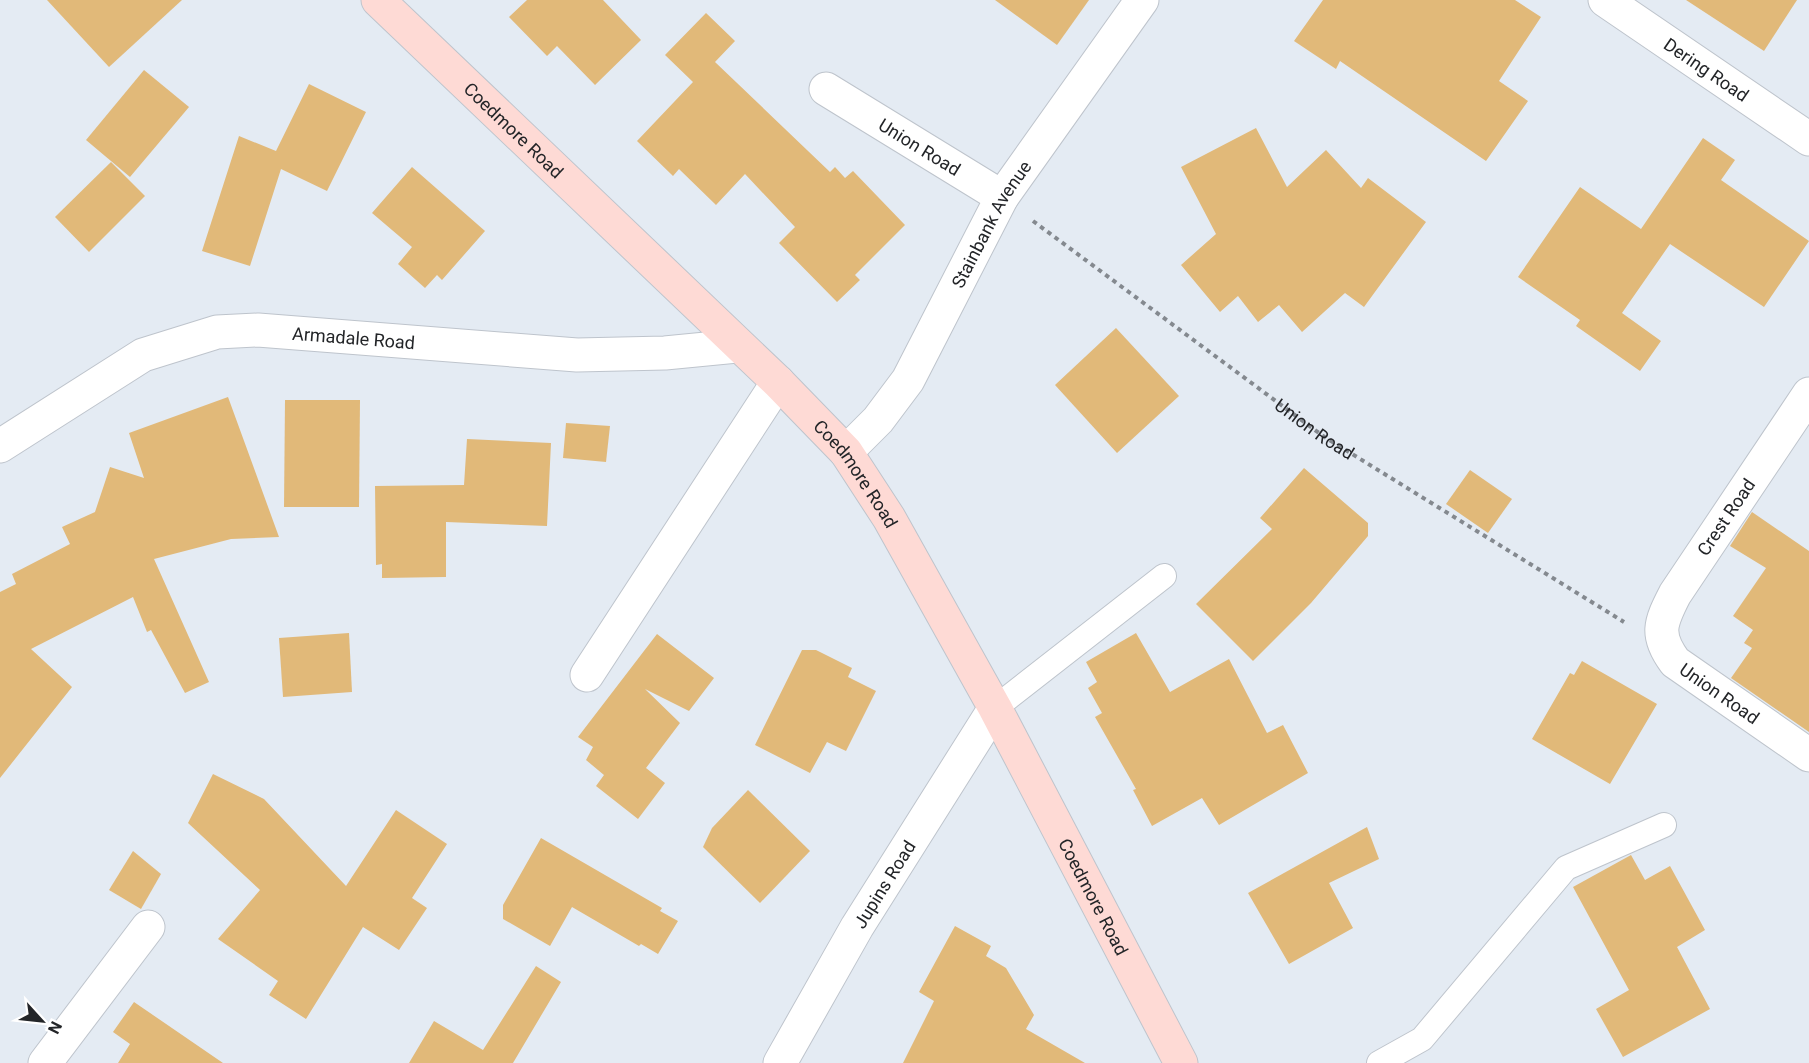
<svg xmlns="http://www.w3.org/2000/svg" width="1809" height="1063" viewBox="0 0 1809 1063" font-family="Roboto,sans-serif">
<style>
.building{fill:#e1b979}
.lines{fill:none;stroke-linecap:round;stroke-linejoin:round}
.lane-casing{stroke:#bec4cc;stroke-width:26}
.street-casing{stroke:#bec4cc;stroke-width:35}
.secondary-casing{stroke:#bec4cc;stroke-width:35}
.path{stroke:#84898f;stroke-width:4;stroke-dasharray:4.5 4.5;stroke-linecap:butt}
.lane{stroke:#fff;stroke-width:24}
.street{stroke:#fff;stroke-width:33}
.secondary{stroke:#fedad5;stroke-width:33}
.labels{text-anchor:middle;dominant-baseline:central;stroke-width:5;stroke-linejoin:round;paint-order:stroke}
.street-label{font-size:18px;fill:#232528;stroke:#fff}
</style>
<rect width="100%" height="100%" fill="#e4ebf3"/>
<g class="building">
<path d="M47,0h135l-73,67z"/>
<path d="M527,0h76l38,40 -46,45 -38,-39 -10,10 -38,-39z"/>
<path d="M995,0h94l-32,45z"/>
<path d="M1323,0h192l26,17 -42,64 29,20 -42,60 -146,-100 -4,8 -42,-28z"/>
<path d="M1686,0h111l-33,51z"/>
<path d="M706,13l29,28 -20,21 115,110 5,-5 10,11 8,-7 52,54 -50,50 5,5 -23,22 -58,-59 16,-16 -50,-53 -29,31 -37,-36 -6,7 -36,-35 56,-59 -28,-27z"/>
<path d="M144,70l45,37 -59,70 -44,-37z"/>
<path d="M309,84l57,28 -39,79 -46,-22 -31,97 -48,-15 37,-115 37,15z"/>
<path d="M1256,128l31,59 39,-37 35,38 7,-10 58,44 -62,85 -19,-14 -43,39 -23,-27 -21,17 -20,-26 -18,16 -39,-47 35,-31 -35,-67z"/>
<path d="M1703,138l32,22 -14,20 88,61 -45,66 -94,-63 -48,69 39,28 -21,30 -64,-45 4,-6 -62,-43 62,-90 61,42z"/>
<path d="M111,162l34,34 -56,56 -34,-35z"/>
<path d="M412,167l73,64 -43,49 -5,-5 -12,13 -27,-24 14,-17 -40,-34z"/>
<path d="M1116,328l63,68 -62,57 -62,-68z"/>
<path d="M228,397l51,140 -48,2 -77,20 55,123 -24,11 -34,-63 -4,2 -14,-35 -102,52 41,38 -72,91v-186l16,-8 -4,-10 58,-30 -8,-17 33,-15 15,-45 34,11 -15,-45z"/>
<path d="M285,400h75l-1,107h-75z"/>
<path d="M566,423l44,3 -4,36 -43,-4z"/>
<path d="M467,439l84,4 -4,83 -101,-4v55l-64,1v-14l-6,1 -1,-79 89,-1z"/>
<path d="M1304,468l64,55v13l-57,67 -58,58 -57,-57 76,-75 -12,-11z"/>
<path d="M1470,470l42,29 -24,34 -42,-29z"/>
<path d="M1752,512l57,39v181l-78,-54 21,-30 -8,-5 9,-13 -20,-14 33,-48 -36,-22z"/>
<path d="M349,633l3,59 -69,5 -4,-59z"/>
<path d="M1136,633l34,59 59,-33 38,74 16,-8 25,48 -89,52 -17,-27 -50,28 -19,-36 3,-1 -41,-72 7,-4 -14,-25 9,-6 -11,-20z"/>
<path d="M657,634l57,44 -25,33 -44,-22 35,34 -34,45 19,15 -27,36 -42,-33 8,-11 -18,-15 7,-13 -15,-10z"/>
<path d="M802,650h14l36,18 -4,9 28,14 -30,60 -19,-9 -17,31 -55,-28z"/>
<path d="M1582,661l75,43 -47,80 -78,-45 38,-66 4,2z"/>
<path d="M213,774l51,25 82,87 50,-76 51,34 -35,54 15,10 -28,42 -36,-23 -57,92 -37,-24 9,-14 -60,-42 42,-49 -72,-67z"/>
<path d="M748,790l62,61 -50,52 -57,-56 9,-19z"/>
<path d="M1367,827l12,32 -50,24 24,45 -64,36 -41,-71z"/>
<path d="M541,838l121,70 -2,3 18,10 -20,33 -17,-10 -2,2 -67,-39 -22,39 -47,-27v-14z"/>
<path d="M133,851l28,23 -20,35 -32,-19z"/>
<path d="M1631,855l14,25 25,-14 35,64 -28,17 33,62 -87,48 -27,-48 33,-19 -56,-103z"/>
<path d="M955,926l36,20 -5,10 20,12 28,47 -8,14 59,34h-182l31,-62 -15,-9z"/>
<path d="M536,966l25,16 -48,81h-104l25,-42 49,29z"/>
<path d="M134,1002l89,61h-105l12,-19 -17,-12z"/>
</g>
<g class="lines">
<g class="lane-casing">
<g id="lane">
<path d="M995,708l169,-132"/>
<path d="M1379,1063l43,-24 144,-171 98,-43"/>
</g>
</g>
<g class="street-casing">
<g id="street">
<path id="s2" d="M1605,0l204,139"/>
<path id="s3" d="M826,89l176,108"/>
<path id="s4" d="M1809,394l-134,200c-15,29 -20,41 0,68l134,93"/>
<path id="s5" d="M0,446l143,-91 74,-23 41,-2 319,25 88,-2 72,-7"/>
<path id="s6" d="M846,452l32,-32 30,-40 94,-183 140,-197"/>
<path d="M587,675l191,-293"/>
<path d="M45,1063l103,-136"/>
<path id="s7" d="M780,1063l77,-136 138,-219"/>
</g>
</g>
<g class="secondary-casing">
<g id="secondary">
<path id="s8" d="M378,0l400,382 68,70 43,66 106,190 186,355"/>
</g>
</g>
<path class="path" id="s1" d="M1033,221l290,215 301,186"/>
<use href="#lane" class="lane"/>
<use href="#street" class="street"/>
<use href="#secondary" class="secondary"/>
</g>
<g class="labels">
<g class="street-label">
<text stroke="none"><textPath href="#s2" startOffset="123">Dering Road</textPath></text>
<text stroke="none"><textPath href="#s8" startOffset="188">Coedmore Road</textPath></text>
<text stroke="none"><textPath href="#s3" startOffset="110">Union Road</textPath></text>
<text stroke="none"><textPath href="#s6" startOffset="272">Stainbank Avenue</textPath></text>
<text stroke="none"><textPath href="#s5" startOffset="384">Armadale Road</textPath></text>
<text stroke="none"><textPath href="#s1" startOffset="350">Union Road</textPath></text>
<text stroke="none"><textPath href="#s8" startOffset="674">Coedmore Road</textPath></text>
<text transform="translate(1726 517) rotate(-56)">Crest Road</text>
<text stroke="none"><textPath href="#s4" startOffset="369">Union Road</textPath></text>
<text stroke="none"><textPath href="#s7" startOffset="207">Jupins Road</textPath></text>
<text stroke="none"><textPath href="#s8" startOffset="1160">Coedmore Road</textPath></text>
</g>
</g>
<g transform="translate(42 1021) rotate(117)" stroke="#ffffff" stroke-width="4.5" paint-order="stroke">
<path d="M0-4.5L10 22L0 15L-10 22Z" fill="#232528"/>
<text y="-9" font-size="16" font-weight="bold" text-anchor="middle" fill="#232528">N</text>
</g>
</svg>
